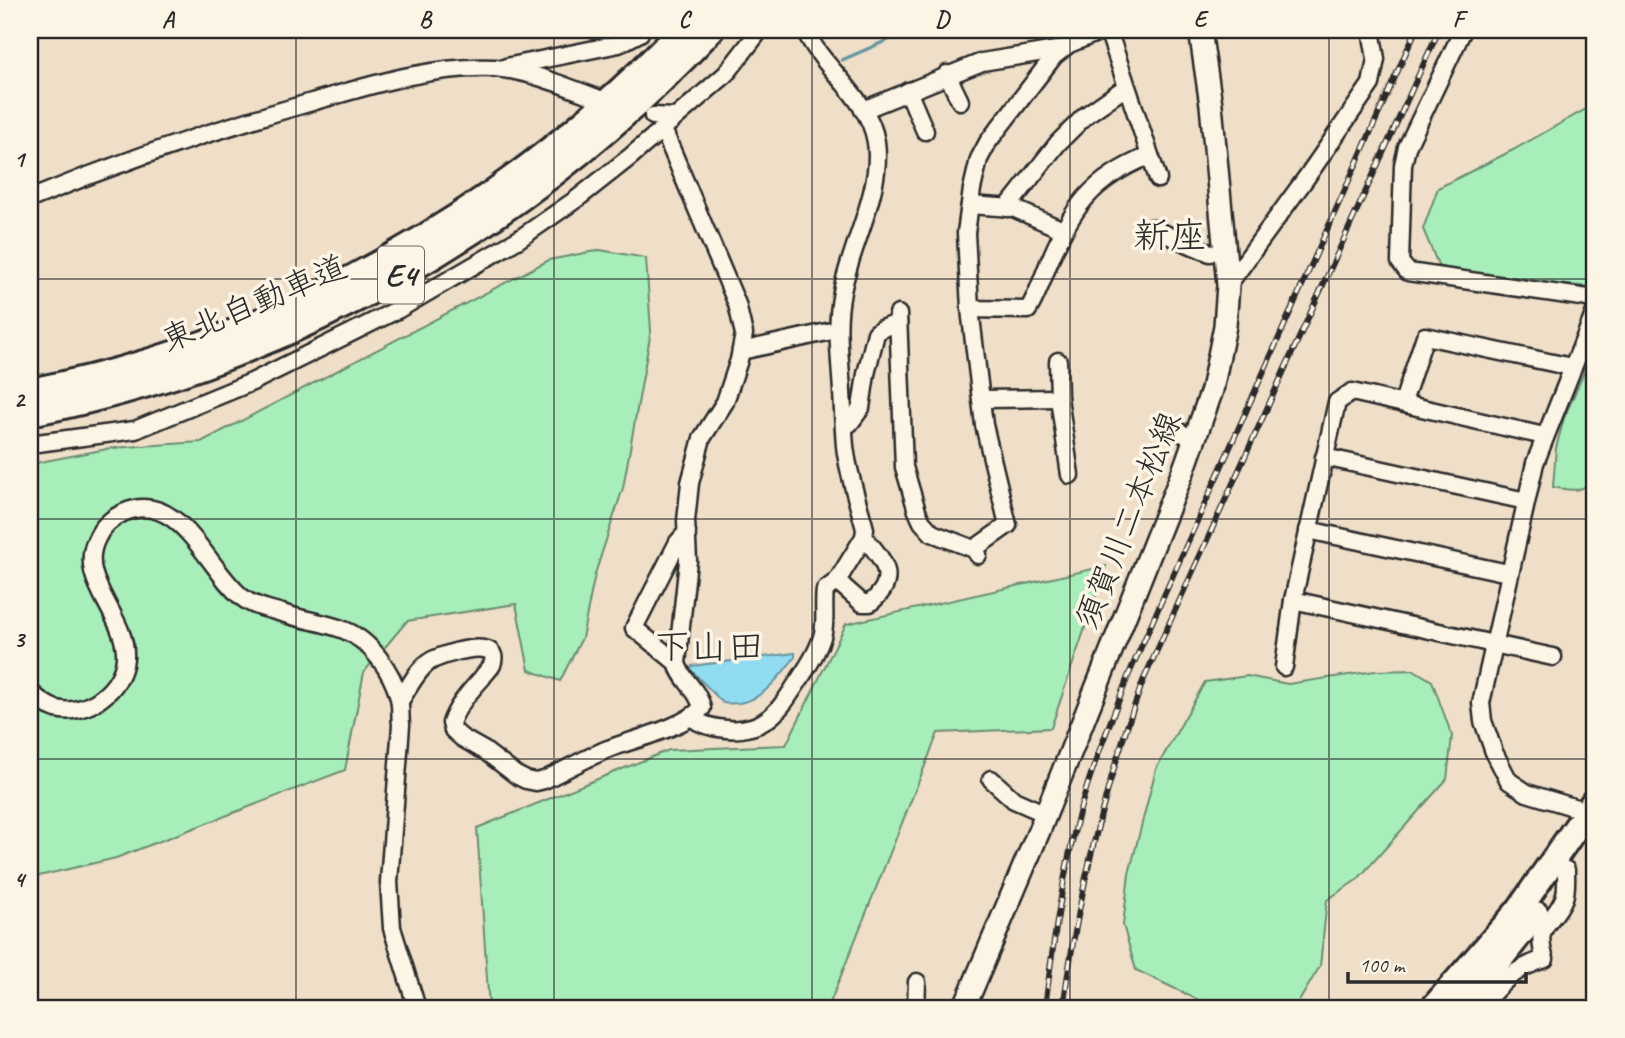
<svg xmlns="http://www.w3.org/2000/svg" width="1625" height="1038" viewBox="0 0 1625 1038" font-family="Caveat,'Klee One',sans-serif">
<style>
.green{fill:#a8eebb;stroke:#6a8c73;stroke-width:2}
.water{fill:#90dcf0;stroke:#6895a1;stroke-width:2}
.lines{fill:none;stroke-linecap:round;stroke-linejoin:round}
.stream{stroke:#6895a1;stroke-width:3.5}
.minor-casing{stroke:#2b2b2b;stroke-width:21}
.major-casing{stroke:#2b2b2b;stroke-width:26}
.highway-casing{stroke:#2b2b2b;stroke-width:30}
.minor{stroke:#fcf5e5;stroke-width:16}
.major{stroke:#fcf5e5;stroke-width:21}
.highway{stroke:#fcf5e5;stroke-width:24}
.rail-casing{stroke:#2b2b2b;stroke-width:6}
.rail{stroke:#fcf5e5;stroke-width:3.5;stroke-dasharray:10;stroke-linecap:butt}
.grid{fill:none;stroke:#2b2b2b;stroke-width:2;stroke-opacity:0.55}
.labels{text-anchor:middle;dominant-baseline:central;stroke-width:7;stroke-linejoin:round;paint-order:stroke}
.shield{fill:#fcf5e5;stroke:#6a6863;stroke-width:2}
.shield-label{font-size:32px;font-weight:bold;fill:#2b2b2b}
.street-label{font-size:33px;fill:#2b2b2b;stroke:#fcf5e5}
.quarter-label{font-size:37px;fill:#2b2b2b;stroke:#fcf5e5}
.neatline{fill:none;stroke:#2b2b2b;stroke-width:2.5}
.grid-label{font-size:23px;text-anchor:middle;font-weight:bold;fill:#2b2b2b}
</style>
<rect width="100%" height="100%" fill="#efdec8"/>
<filter id="ink" filterUnits="userSpaceOnUse"><feTurbulence type="fractalNoise" baseFrequency=".0143" numOctaves="2"/><feDisplacementMap in="SourceGraphic" scale="14" xChannelSelector="R" yChannelSelector="G"/><feConvolveMatrix kernelMatrix="1 2 1 2 8 2 1 2 1" color-interpolation-filters="sRGB"/></filter>
<g filter="url(#ink)">
<g class="green">
<path d="M1595,104v183l-82,-6 -74,-14 -16,-38 15,-41 75,-38z"/>
<path d="M600,250l46,8 5,73 -28,157 -28,86 -13,64 -22,43 -31,-11 -13,-66 -109,17 -43,51 -19,98 -229,88 -86,20v-414l82,-16 89,-6 348,-182z"/>
<path d="M1595,347v128c-11,19 -22,16 -42,12l3,-39 8,-30z"/>
<path d="M1106,566l-55,162 -113,5 -110,275h-339l-12,-180 192,-78 117,-5 60,-121z"/>
<path d="M1414,670l18,11 20,55 -5,43 -89,100 -31,21 -7,66 -25,42h-80l-79,-38 -13,-45 6,-51 27,-105 49,-87 42,-6 41,8 87,-13z"/>
</g>
<path class="water" d="M795,653v4c-19,24 -37,51 -72,46l-32,-33 1,-4z"/>
<g class="lines">
<path class="stream" d="M842,60l69,-30"/>
<g class="minor-casing">
<g id="minor">
<path d="M1108,30l50,149"/>
<path d="M1463,30l-56,117 -4,18 -3,97 8,10 187,27"/>
<path d="M506,67l113,-23 21,-11"/>
<path d="M947,74l13,27"/>
<path d="M908,91l17,40"/>
<path d="M863,110l119,-48 80,-13"/>
<path d="M653,116l23,1"/>
<path d="M30,199c92,-38 186,-70 282,-97 59,-17 121,-37 183,-34 35,3 70,18 102,30"/>
<path d="M970,205l43,3 50,22"/>
<path d="M1007,208l51,-65 28,-28 40,-28"/>
<path d="M1151,228l59,25"/>
<path d="M1228,285l78,-107 65,-94 5,-25 -5,-29"/>
<path d="M970,309l58,1c9,-14 14,-30 20,-45 23,-56 43,-86 101,-109"/>
<path d="M898,314l6,153 13,44 5,11 10,11 42,16 4,6"/>
<path d="M741,351l95,-21"/>
<path d="M1058,361l1,37 11,77"/>
<path d="M981,399l78,-1"/>
<path d="M1403,402l22,-66 147,31"/>
<path d="M844,427l6,-4 11,-15 5,-34 10,-41 5,-4 17,-6"/>
<path d="M1172,428l23,12"/>
<path d="M1544,436l-192,-44 -15,10 -44,198 260,57"/>
<path d="M30,444l105,-14 117,-48 147,-73 120,-70 59,-41 52,-41 96,-83 34,-44"/>
<path d="M1324,457l202,44"/>
<path d="M1308,530l200,43"/>
<path d="M974,549l34,-24 -24,-100 -14,-116 -4,-76 6,-44 7,-30 9,-17 66,-86 15,-12 35,-14"/>
<path d="M837,581l25,22h8c30,-24 14,-42 -6,-66"/>
<path d="M677,663l-43,-35 44,-86 9,-10"/>
<path d="M1284,667l9,-67"/>
<path d="M30,692c8,7 16,14 26,17 31,8 67,-20 69,-51 3,-42 -50,-78 -28,-120 5,-11 15,-20 26,-25 56,-26 84,57 120,85 11,9 26,11 39,15 20,7 42,9 62,17 26,10 48,41 55,68 2,9 1,18 2,27l-12,157 3,46 25,80"/>
<path d="M400,701c9,-13 16,-30 29,-39 10,-7 75,-28 63,3 -2,4 -8,9 -10,13 -12,13 -26,29 -31,45l2,7 9,8 23,13 31,24 10,5 10,2 8,-2c21,-10 42,-22 64,-31 26,-10 75,-21 94,-41 -3,-18 -21,-28 -25,-45l11,-102 -2,-40 4,-38 12,-45 23,-36 14,-42 5,-26 -7,-30 -74,-175"/>
<path d="M691,717c10,8 21,11 35,12 41,4 55,-21 75,-52 8,-12 19,-29 22,-44 3,-13 0,-29 2,-43l12,-9 27,-44 1,-8c-7,-27 -17,-55 -20,-83 -2,-23 -2,-46 -4,-69 -2,-31 -5,-55 1,-85 9,-48 41,-102 34,-150 -7,-45 -53,-72 -71,-112"/>
<path d="M991,779l23,21 32,14"/>
<path d="M1593,813l-66,-20 -18,-12 -15,-29 -11,-31 -2,-18 54,-240 60,-151"/>
<path d="M916,1008l1,-26"/>
<path d="M1479,1008c22,-24 33,-39 66,-49 -12,-36 8,-34 19,-61 3,-7 2,-19 2,-28"/>
</g>
</g>
<g class="major-casing">
<path id="major" d="M964,1008l75,-177 145,-362 28,-79 13,-64 3,-41 -17,-180 -11,-75"/>
</g>
<g class="highway-casing">
<g id="highway">
<path d="M30,391c248,-47 478,-180 652,-361"/>
<path d="M30,413c260,-50 501,-190 681,-383"/>
<path d="M1433,1008l85,-97 77,-111"/>
<path d="M1457,1008l29,-31 50,-63"/>
</g>
</g>
<use href="#minor" class="minor"/>
<use href="#major" class="major"/>
<use href="#highway" class="highway"/>
<g class="rail-casing">
<g id="rail">
<path d="M1045,1008c8,-64 17,-129 33,-191 13,-49 33,-96 51,-143l287,-644"/>
<path d="M1063,1008c15,-112 41,-221 80,-327l296,-651"/>
</g>
</g>
<use href="#rail" class="rail"/>
</g>
</g>
<path class="grid" d="M296,30v978M554,30v978M812,30v978M1070,30v978M1329,30v978M30,279h1565M30,519h1565M30,759h1565"/>
<g class="labels">
<rect class="shield" x="378" y="246.5" width="46" height="57" rx="5"/>
<g class="shield-label">
<text x="401" y="275">E4</text>
</g>
<g class="street-label">
<text transform="translate(254 303) rotate(-23)">東北自動車道</text>
<text transform="translate(1128 520) rotate(-68)">須賀川二本松線</text>
</g>
<g class="quarter-label">
<text x="1170" y="235">新座</text>
<text x="709" y="646">下山田</text>
</g>
</g>
<rect width="1625" height="1038" fill="none" stroke="#fcf5e5" stroke-width="77"/>
<path d="M1348 972v10h178v-10" fill="none" stroke="#2b2b2b" stroke-width="3.5"/>
<text x="1359" y="972" font-size="21" fill="#2b2b2b" stroke="#fcf5e5" stroke-width="5" paint-order="stroke">100 m</text>
<rect x="38" y="38" width="1548" height="962" class="neatline"/>
<g class="grid-label">
<text x="168" y="27">A</text>
<text x="425" y="27">B</text>
<text x="684" y="27">C</text>
<text x="942" y="27">D</text>
<text x="1200" y="27">E</text>
<text x="1458" y="27">F</text>
<text x="19" y="167">1</text>
<text x="19" y="407">2</text>
<text x="19" y="647">3</text>
<text x="19" y="887">4</text>
</g>
</svg>
